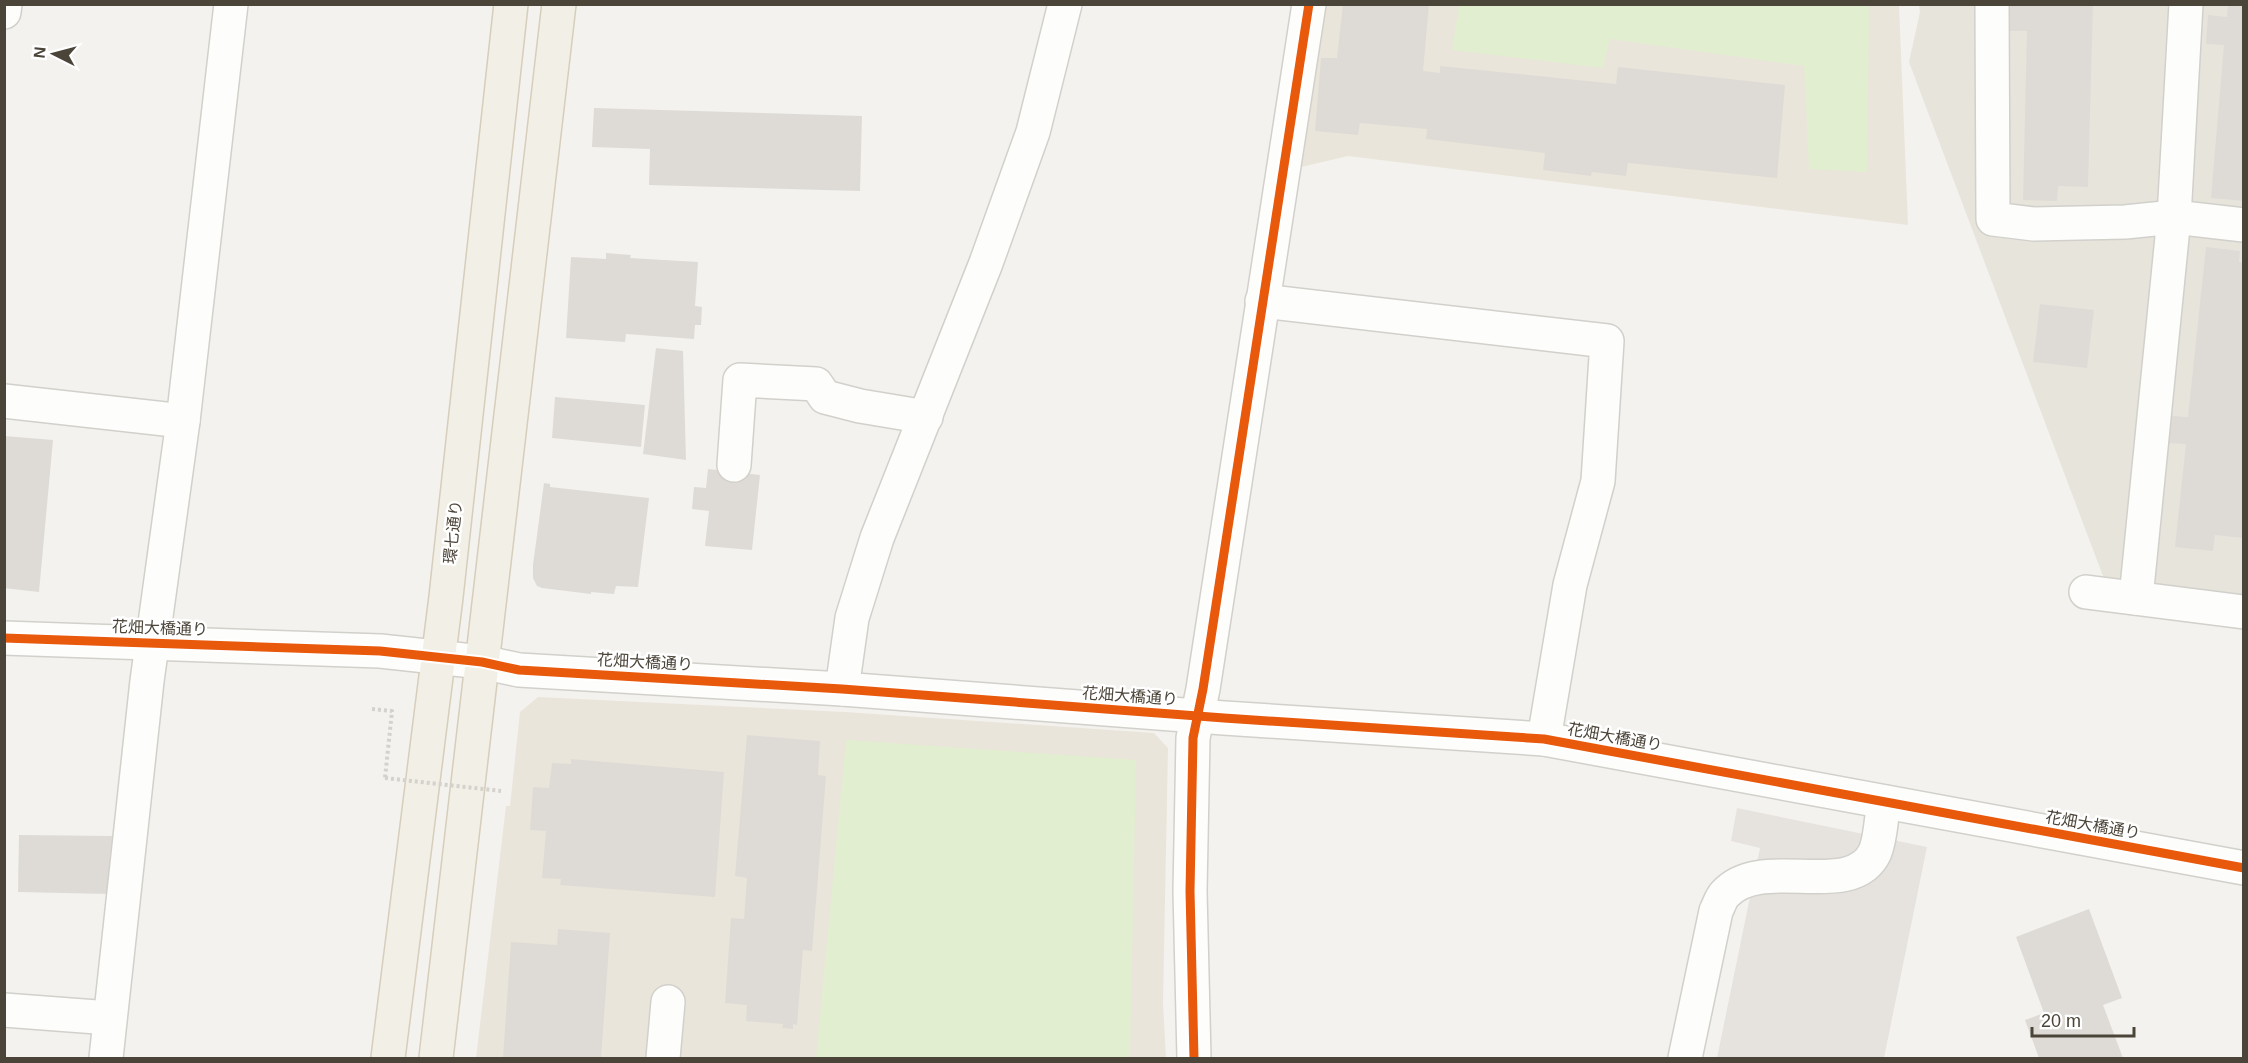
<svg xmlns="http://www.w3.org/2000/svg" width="2248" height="1063" viewBox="0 0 2248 1063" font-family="Helvetica,'Noto Sans JP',sans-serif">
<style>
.residential{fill:#e7e4dc}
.education{fill:#eae5da}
.green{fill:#e1eecf}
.parking{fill:#e6e3df}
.building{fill:#dedbd6}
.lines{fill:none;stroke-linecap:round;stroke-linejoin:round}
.minor-casing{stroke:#d2d0cb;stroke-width:36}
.major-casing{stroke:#d6cebb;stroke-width:36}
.path{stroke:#d3d2cc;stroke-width:4;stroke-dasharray:3 3;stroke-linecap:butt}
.minor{stroke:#fdfdfc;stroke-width:33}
.major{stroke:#f2efe6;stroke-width:33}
.path-bridge{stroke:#d3d2cc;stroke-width:4;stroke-dasharray:3 3;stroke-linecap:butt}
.cycleway-casing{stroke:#fff;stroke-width:13}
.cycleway{stroke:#e8590c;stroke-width:9}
.labels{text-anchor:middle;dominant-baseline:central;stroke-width:5;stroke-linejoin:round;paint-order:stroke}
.street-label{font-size:16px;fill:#4b4439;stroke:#fff}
</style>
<rect width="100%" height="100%" fill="#f4f2ee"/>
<path class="residential" d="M1919,5h324v597l-137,-18 -197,-522 11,-50z"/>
<g class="education">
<path d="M1323,5h576l9,220 -560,-69 -51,12z"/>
<path d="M538,697l307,15 309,21 14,15 -5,255 3,55h-690l30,-252h4l10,-94z"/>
</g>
<g class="green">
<path d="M1459,5h410l-2,167 -58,-3 -5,-103 -194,-27 -7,29 -151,-18z"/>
<path d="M846,740l290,20 -6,298h-314z"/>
</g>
<path class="parking" d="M1737,808l190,39 -43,211h-167l43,-210 -29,-7z"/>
<g class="building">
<path d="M1343,4h86l-6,67 17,2v-7l176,18 2,-17 167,18 -8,93 -149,-15 -2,13 -34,-4 -1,4 -48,-6 2,-17 -119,-14 1,-10 -67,-6 -2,12 -43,-4 6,-73h16z"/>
<path d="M2228,4h16v197l-33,-3 13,-153 -18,-1 2,-29 19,2z"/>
<path d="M2007,5h86l-5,182 -30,-1 -1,15 -34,-1 4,-169h-21z"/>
<path d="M594,108l268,8 -2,75 -211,-6 1,-36 -58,-2z"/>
<path d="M2206,247l34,4 -1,11 5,1v266l-1,9 -28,-3 -2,16 -38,-4 11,-103 -17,-1 3,-27 16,1z"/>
<path d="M606,253l25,2 -1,3 68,4 -3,44 7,1 -1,18h-6l-1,14 -68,-5 -1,8 -59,-4 5,-81 35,2z"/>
<path d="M2040,304l54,6 -7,58 -54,-6z"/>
<path d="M656,348l27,3 3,109 -43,-6z"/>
<path d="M555,397l90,8 -4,42 -89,-9z"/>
<path d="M4,436l49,4 -14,152 -35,-4z"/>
<path d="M708,469l52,6 -8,75 -47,-4 4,-35 -17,-2 2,-22 12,1z"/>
<path d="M544,483l6,1v3l99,11 -11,89 -22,-1 -2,8 -23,-2v2l-49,-6 -5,-2 -4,-8v-13z"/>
<path d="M747,735l73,6 -2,34 8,1 -14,175 -9,-1 -6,75 -4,-1v5l-11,-1 1,-4 -37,-3 1,-16 -22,-2 6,-85 13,1 3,-41 -12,-2z"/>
<path d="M571,759l153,13 -9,125 -155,-12 1,-6 -19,-1 4,-47 -16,-1 3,-43 16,1 3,-25 19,1z"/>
<path d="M19,835l93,1 -1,58 -93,-2z"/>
<path d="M2089,909l33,89 -19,7 20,53h-84l-14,-38 19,-7 -28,-76z"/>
<path d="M558,929l52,4 -9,125h-98l8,-116 46,3z"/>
</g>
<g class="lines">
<g class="minor-casing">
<g id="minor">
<path d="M1992,4l1,215 41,5 91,-2 49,-5 70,8"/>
<path d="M4,12l1,-8"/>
<path d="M1262,301l345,40 -9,140 -28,104 -26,154"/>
<path d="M4,401l179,20"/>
<path d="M734,465l6,-85 76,4 9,13 35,9 66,11"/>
<path d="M2086,592l158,20"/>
<path d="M2136,598l38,-381 12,-213"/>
<path d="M4,638l376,13 102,11 37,8 323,19 382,29 320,21 700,129"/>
<path d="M842,689l10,-71 25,-80 109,-275 47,-131 32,-128"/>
<path d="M4,1010l106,8"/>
<path d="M106,1058l41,-377 36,-260 48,-417"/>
<path d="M663,1058l5,-56"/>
<path d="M1194,1058l-4,-167 3,-153 10,-49 106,-685"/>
<path d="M1685,1058l31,-147c3,-6 5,-13 9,-17 37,-41 127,8 150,-42 6,-14 6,-35 9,-50"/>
</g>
</g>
<g class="major-casing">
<g id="major">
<path d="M388,1058l58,-461 65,-593"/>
<path d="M436,1058l123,-1054"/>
</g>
</g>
<path class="path" d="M372,709l20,2 -7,67"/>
<use href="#minor" class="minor"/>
<use href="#major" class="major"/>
<path class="path-bridge" d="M385,778l116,13"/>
<g class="cycleway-casing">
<g id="cycleway">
<path d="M4,638l376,13 102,11 37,8 323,19 382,29 320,21 700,129"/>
<path d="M1194,1058l-4,-167 3,-153 10,-49 106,-685"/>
</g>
</g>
<use href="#cycleway" class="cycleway"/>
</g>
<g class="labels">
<g class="street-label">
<text transform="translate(453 532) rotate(-84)">環七通り</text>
<text transform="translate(160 628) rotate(2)">花畑大橋通り</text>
<text transform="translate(645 662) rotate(3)">花畑大橋通り</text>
<text transform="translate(1130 696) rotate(4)">花畑大橋通り</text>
<text transform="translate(1615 737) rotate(10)">花畑大橋通り</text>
<text transform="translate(2093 825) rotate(10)">花畑大橋通り</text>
</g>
</g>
<rect width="2248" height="1063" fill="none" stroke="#4b4439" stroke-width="12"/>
<g transform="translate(54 54) rotate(276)" stroke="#ffffff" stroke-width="4.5" paint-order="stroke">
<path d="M0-4.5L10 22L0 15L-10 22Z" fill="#4b4439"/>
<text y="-9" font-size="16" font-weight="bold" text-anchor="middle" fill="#4b4439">N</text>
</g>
<path d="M2032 1027v9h102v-9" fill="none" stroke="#4b4439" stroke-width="3"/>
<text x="2041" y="1027" font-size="18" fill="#4b4439" stroke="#ffffff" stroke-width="4.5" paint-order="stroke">20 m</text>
</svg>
